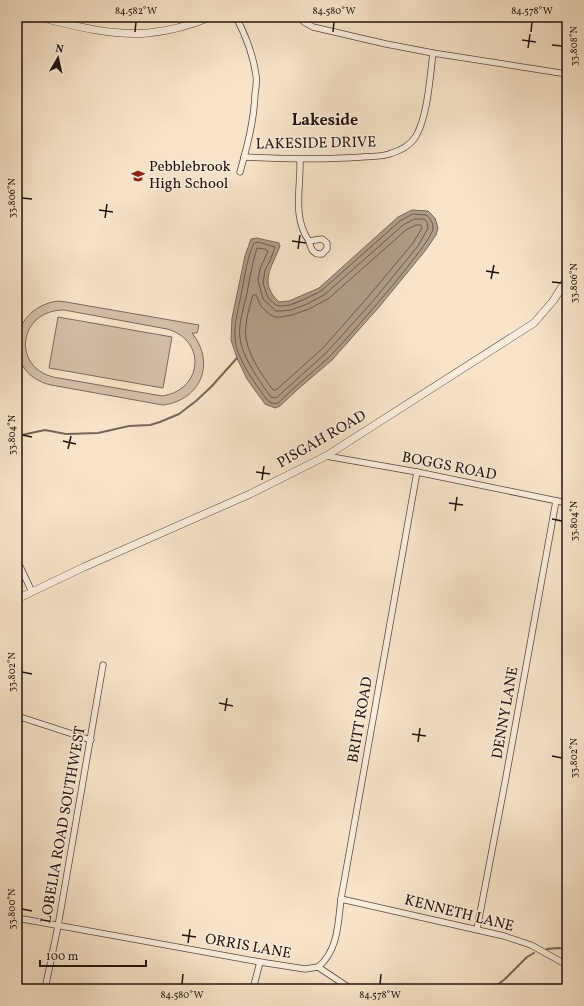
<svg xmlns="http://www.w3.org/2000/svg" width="584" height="1006" viewBox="0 0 584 1006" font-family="Vollkorn,serif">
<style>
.green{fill:#d3c0aa;stroke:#7b695b;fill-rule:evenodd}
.water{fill:#af9d89;stroke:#776557}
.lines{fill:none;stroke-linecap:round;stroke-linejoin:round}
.shore{stroke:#69584a;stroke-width:1}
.stream{stroke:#776557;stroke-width:2}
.minor-casing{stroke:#58463c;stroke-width:7}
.tertiary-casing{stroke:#58463c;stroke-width:8}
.minor{stroke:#faeddd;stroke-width:5.5}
.tertiary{stroke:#faeddd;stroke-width:7}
.ticks{fill:none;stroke:#23120c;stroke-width:1.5}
.labels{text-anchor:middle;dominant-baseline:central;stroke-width:3;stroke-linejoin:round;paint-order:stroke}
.street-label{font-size:15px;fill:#23120c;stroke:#faeddd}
.poi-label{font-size:15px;fill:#23120c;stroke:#faeddd;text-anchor:start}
.neighbourhood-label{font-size:16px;font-weight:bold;fill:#23120c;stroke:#faeddd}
.neatline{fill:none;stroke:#23120c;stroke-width:1.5}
.ticks-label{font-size:10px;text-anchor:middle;fill:#23120c}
</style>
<rect width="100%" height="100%" fill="#f7e4ca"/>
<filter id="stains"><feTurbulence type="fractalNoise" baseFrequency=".005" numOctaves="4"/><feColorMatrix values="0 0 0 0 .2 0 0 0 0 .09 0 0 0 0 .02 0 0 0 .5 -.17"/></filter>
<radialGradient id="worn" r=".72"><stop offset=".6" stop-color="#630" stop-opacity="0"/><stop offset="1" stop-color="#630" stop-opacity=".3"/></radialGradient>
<g class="green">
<path d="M58,301l8,1 133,23 -2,8h-5c24,30 9,67 -29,72l-112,-20c-49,-11 -44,-77 7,-84zM64,310l103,19c40,11 36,61 -5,67l-109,-19c-42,-11 -34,-67 11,-67z"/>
<path d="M58,317l114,20 -9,51 -114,-20z"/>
</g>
<path class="water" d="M412,210l16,1 7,7 3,10 -2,7 -11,16 -46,56 -47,53 -34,29 -18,17 -5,2 -10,-4 -18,-25 -10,-21 -6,-18 1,-22 13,-62 6,-17 6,-1 22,5 1,3c-8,22 -22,36 -1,56l10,-1 30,-13 79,-71z"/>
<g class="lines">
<g class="shore">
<path d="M413,214l13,1c4,3 7,7 7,13 1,13 -90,116 -105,130 -16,15 -34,29 -50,45 -9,3 -13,-6 -18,-13 -9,-12 -24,-35 -25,-51 -1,-16 4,-33 7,-49 3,-15 5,-32 12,-47l4,-1 17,5 -5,14 -5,9 -2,13 5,15 8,7 4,1 10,-1 15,-6 16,-8 79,-70z"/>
<path d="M415,219h9l3,3 1,6 -10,18 -45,55 -47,52 -50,45 -5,-1c-11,-15 -29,-40 -31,-59 -2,-15 4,-31 7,-45 3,-15 5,-30 10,-45l8,1 3,2 -8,18 -2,11 5,19 13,12h5l10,-1 16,-6 17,-9 79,-70z"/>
<path d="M416,225h5l1,3 -9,15 -45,54 -46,52 -46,41h-3c-11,-15 -24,-33 -27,-52 -2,-13 3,-30 7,-43h3l5,11 8,8 6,3h6l11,-2 17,-6 19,-10 78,-69z"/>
</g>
<g class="stream">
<path d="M17,436l28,-6 21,4 32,-1 31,-7 21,-1 10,-3 19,-8 17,-13 15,-14 26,-29"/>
<path d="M547,949l11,-1 9,1"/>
<path d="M492,989l13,-10 22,-22 7,-4"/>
</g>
<g class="minor-casing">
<g id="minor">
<path d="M236,17c10,19 17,37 20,58 1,6 0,13 -1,19 -1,27 -8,53 -15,78"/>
<path d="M300,17l4,5 9,5 73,17 47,9 134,21"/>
<path d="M244,157c40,2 79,3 118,0 9,-1 19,0 27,-3 11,-3 21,-8 27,-18 12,-21 14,-60 17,-83"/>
<path d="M300,160c1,27 -8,57 9,81"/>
<path d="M322,239l5,4v6l-5,5c-10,1 -11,-6 -13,-13z"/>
<path d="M326,456l91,16 150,31"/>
<path d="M17,560l15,32"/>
<path d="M17,716l74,24"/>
<path d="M341,899l163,37 27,9 36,20"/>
<path d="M17,918l243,44 45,7 13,-2 33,22"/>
<path d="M477,929l29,-152 50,-276"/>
<path d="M318,967c20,-16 20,-43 23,-68l76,-427"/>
<path d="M45,989l13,-63 45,-261"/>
<path d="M253,989l7,-27"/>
</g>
</g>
<g class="tertiary-casing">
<g id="tertiary">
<path d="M39,17c35,9 73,19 109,16 21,-2 43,-8 62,-16"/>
<path d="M17,599l67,-32 166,-73 76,-38 208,-133 19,-22 14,-22"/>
</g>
</g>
<use href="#minor" class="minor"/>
<use href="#tertiary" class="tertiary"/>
</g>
<path class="ticks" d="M135,32l1,-10M333,32l1,-10M531,32l1,-10M522,40l14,2M552,45l10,1M528,48l2,-14M22,198l10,1M99,210l14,2M105,218l2,-14M292,241l14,2M298,249l2,-14M486,271l13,2M491,279l3,-14M552,282l10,1M22,435l10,2M63,441l13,3M68,449l3,-13M256,472l14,2M262,480l2,-14M449,503l14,2M455,511l2,-14M552,519l10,2M22,672l10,2M219,703l14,3M225,711l2,-13M412,734l14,2M418,742l2,-14M552,756l10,2M22,909l10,2M182,935l14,2M188,943l2,-14M182,984l1,-10M380,984l1,-10"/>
<defs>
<g id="school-bare" transform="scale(1.08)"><path d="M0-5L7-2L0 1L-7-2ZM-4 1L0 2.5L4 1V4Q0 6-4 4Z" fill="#8f2418" stroke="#faeddd" stroke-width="2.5" paint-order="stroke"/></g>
</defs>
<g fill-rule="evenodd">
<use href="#school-bare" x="138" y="176"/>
</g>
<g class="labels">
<g class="street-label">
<text transform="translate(316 144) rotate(-1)">LAKESIDE DRIVE</text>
<text transform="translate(322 440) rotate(-30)">PISGAH ROAD</text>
<text transform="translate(449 467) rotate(11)">BOGGS ROAD</text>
<text transform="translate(506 713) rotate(-80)">DENNY LANE</text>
<text transform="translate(361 720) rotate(-80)">BRITT ROAD</text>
<text transform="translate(64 825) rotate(-80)">LOBELIA ROAD SOUTHWEST</text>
<text transform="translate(459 914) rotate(14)">KENNETH LANE</text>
<text transform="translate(248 947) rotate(10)">ORRIS LANE</text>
</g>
<g class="poi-label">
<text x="149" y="167">Pebblebrook<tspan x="149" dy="17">High School</tspan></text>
</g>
<g class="neighbourhood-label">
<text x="325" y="121">Lakeside</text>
</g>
</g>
<rect width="584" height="1006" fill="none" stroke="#f7e4ca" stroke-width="44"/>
<g transform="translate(58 58) rotate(9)" stroke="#faeddd" stroke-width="3" paint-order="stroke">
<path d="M0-3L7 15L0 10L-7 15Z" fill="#23120c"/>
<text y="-6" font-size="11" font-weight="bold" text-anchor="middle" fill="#23120c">N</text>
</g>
<path d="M40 960v6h106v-6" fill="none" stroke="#23120c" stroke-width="2"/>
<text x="46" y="960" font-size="12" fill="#23120c" stroke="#faeddd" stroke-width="3" paint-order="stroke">100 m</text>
<rect x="22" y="22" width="540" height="962" class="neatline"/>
<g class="ticks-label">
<text x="136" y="14">84.582°W</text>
<text x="334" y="14">84.580°W</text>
<text x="532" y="14">84.578°W</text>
<text transform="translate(573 46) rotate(-90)" y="4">33.808°N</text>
<text transform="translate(11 198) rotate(-90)" y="4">33.806°N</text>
<text transform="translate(573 283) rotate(-90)" y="4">33.806°N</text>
<text transform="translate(11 435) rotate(-90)" y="4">33.804°N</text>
<text transform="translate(573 521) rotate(-90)" y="4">33.804°N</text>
<text transform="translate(11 672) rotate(-90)" y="4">33.802°N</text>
<text transform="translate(573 758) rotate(-90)" y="4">33.802°N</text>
<text transform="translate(11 909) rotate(-90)" y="4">33.800°N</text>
<text x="182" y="998">84.580°W</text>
<text x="380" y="998">84.578°W</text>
</g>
<rect width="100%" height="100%" filter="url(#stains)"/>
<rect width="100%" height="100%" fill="url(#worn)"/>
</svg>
